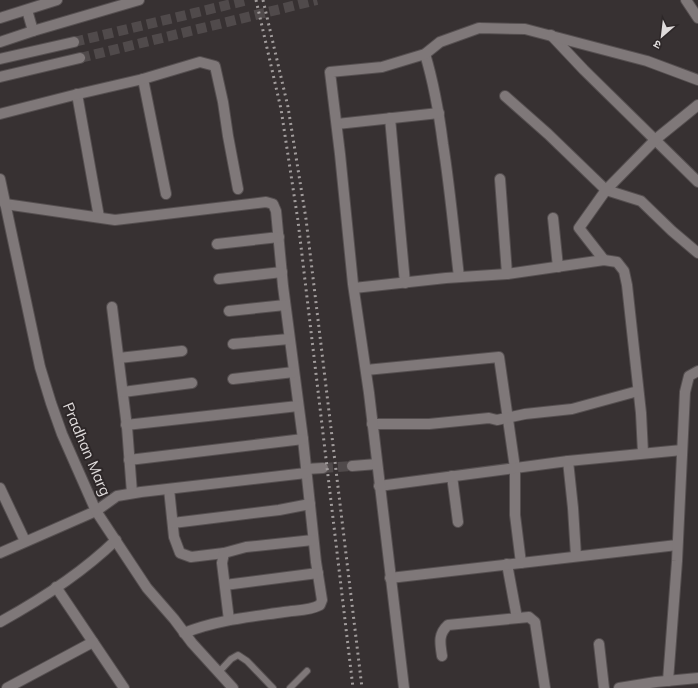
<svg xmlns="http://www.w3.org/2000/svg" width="698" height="688" viewBox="0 0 698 688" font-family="Mulish,'Noto Sans Devanagari',sans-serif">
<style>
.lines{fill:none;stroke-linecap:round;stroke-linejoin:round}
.street-tunnel{stroke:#504a4b;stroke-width:10;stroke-dasharray:10 5;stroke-linecap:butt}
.secondary-tunnel{stroke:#504a4b;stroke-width:10;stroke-dasharray:10 5;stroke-linecap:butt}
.lane-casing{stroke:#554f50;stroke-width:8}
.street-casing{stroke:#554f50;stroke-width:12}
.secondary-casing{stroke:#554f50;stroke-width:12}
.lane{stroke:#7f7879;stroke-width:6}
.street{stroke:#7f7879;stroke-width:10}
.secondary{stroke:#7f7879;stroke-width:10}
.rail{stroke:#a19c9c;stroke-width:3;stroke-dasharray:2 4;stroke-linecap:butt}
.labels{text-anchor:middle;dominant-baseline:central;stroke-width:4;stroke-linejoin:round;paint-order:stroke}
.street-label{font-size:15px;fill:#dfdbdb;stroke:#2d2728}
</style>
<rect width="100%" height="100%" fill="#373132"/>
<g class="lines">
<path class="street-tunnel" d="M323,468l29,-2"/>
<g class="secondary-tunnel">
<path d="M74,42l174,-42"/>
<path d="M80,58l237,-58"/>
</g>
<g class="lane-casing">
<g id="lane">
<path d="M218,673l13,-14 7,-4 9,6 26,27"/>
<path d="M290,688l17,-17"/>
</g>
</g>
<g class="street-casing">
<g id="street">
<path d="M27,10l6,21"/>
<path d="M0,18l57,-18"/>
<path d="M551,35l33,35 114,112"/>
<path d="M0,42l33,-11 106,-31"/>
<path d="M425,54c9,30 14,59 18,90 7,44 11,89 16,133"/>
<path d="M143,79l23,115"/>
<path d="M77,94l22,123"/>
<path d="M505,96l43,38 58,56 35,11 31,30 26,22"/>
<path d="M0,114l74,-19 69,-16 57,-17 15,4 8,36 5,34 10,53"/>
<path d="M390,118l15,165"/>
<path d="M337,124l102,-11"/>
<path d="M500,179l7,95"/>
<path d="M5,204l110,16 151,-18 7,2 3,7 7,75 20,153 13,123 6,38 -2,5c-11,6 -24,5 -36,7 -34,5 -68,8 -100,21"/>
<path d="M553,218l5,49"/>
<path d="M217,244l62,-7"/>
<path d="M604,260l-25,-32 27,-38 50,-51 42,-34"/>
<path d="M219,279l63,-7"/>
<path d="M354,288l92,-10 61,-4 97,-14 13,2 7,9 3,14 14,128 2,40"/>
<path d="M112,307l15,120 5,66"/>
<path d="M229,311l56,-6"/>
<path d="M233,344l56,-5"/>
<path d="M119,358l63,-7"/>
<path d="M366,370l133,-13 16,111v47l6,48"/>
<path d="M233,379l61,-7"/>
<path d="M123,392l69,-9"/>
<path d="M372,424h57l60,-6 8,2 28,-6 47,-5 66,-18"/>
<path d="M126,425l172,-19"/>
<path d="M129,460l174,-21"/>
<path d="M568,461l5,47 3,48"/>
<path d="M352,466l25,-2"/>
<path d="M306,469l17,-1"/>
<path d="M452,476l6,46"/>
<path d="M379,486l189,-25 114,-11"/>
<path d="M0,488l25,53"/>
<path d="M169,489l5,48 6,16 11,4 33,-4"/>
<path d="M173,523l106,-13 31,-6"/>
<path d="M0,553l96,-42 21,-15 24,-4 165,-19"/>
<path d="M507,564l10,54"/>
<path d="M390,578l287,-33"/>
<path d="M225,585l93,-12"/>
<path d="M56,587l68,101"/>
<path d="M229,620l-7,-57 2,-10 22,-6 67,-7"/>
<path d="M0,622c40,-22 83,-50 116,-82"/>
<path d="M599,644l5,44"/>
<path d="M442,656c-2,-13 -4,-22 6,-31l81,-8 6,5 10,66"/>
<path d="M668,681l9,-120 8,-169 4,-16 9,-5"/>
<path d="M7,688l86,-46"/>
<path d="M619,688l37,-6 42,-4"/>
</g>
</g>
<g class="secondary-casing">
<g id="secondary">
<path d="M686,0l12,18"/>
<path d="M0,59l74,-17"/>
<path d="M0,77l80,-19"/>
<path d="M0,179l40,188 11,36 11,31 34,77 51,77 27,31 18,24 41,45"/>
<path d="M404,688l-35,-295 -16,-109 -13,-130 -10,-82 52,-5 43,-13 15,-12 39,-14 46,1 122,32 51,19"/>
</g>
</g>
<use href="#lane" class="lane"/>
<use href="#street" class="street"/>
<use href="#secondary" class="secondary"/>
<g class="rail">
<path d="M256,0l25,109 17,112 55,467"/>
<path d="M263,0l25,107 18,112 56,469"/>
</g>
</g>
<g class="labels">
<g class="street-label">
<text transform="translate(87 449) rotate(67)">Pradhan Marg</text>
</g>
</g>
<g transform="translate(662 36) rotate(208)" stroke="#2d2728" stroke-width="3" paint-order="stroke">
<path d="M0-3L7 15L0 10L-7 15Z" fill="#dfdbdb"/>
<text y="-6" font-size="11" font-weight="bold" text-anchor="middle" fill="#dfdbdb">उ</text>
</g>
</svg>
